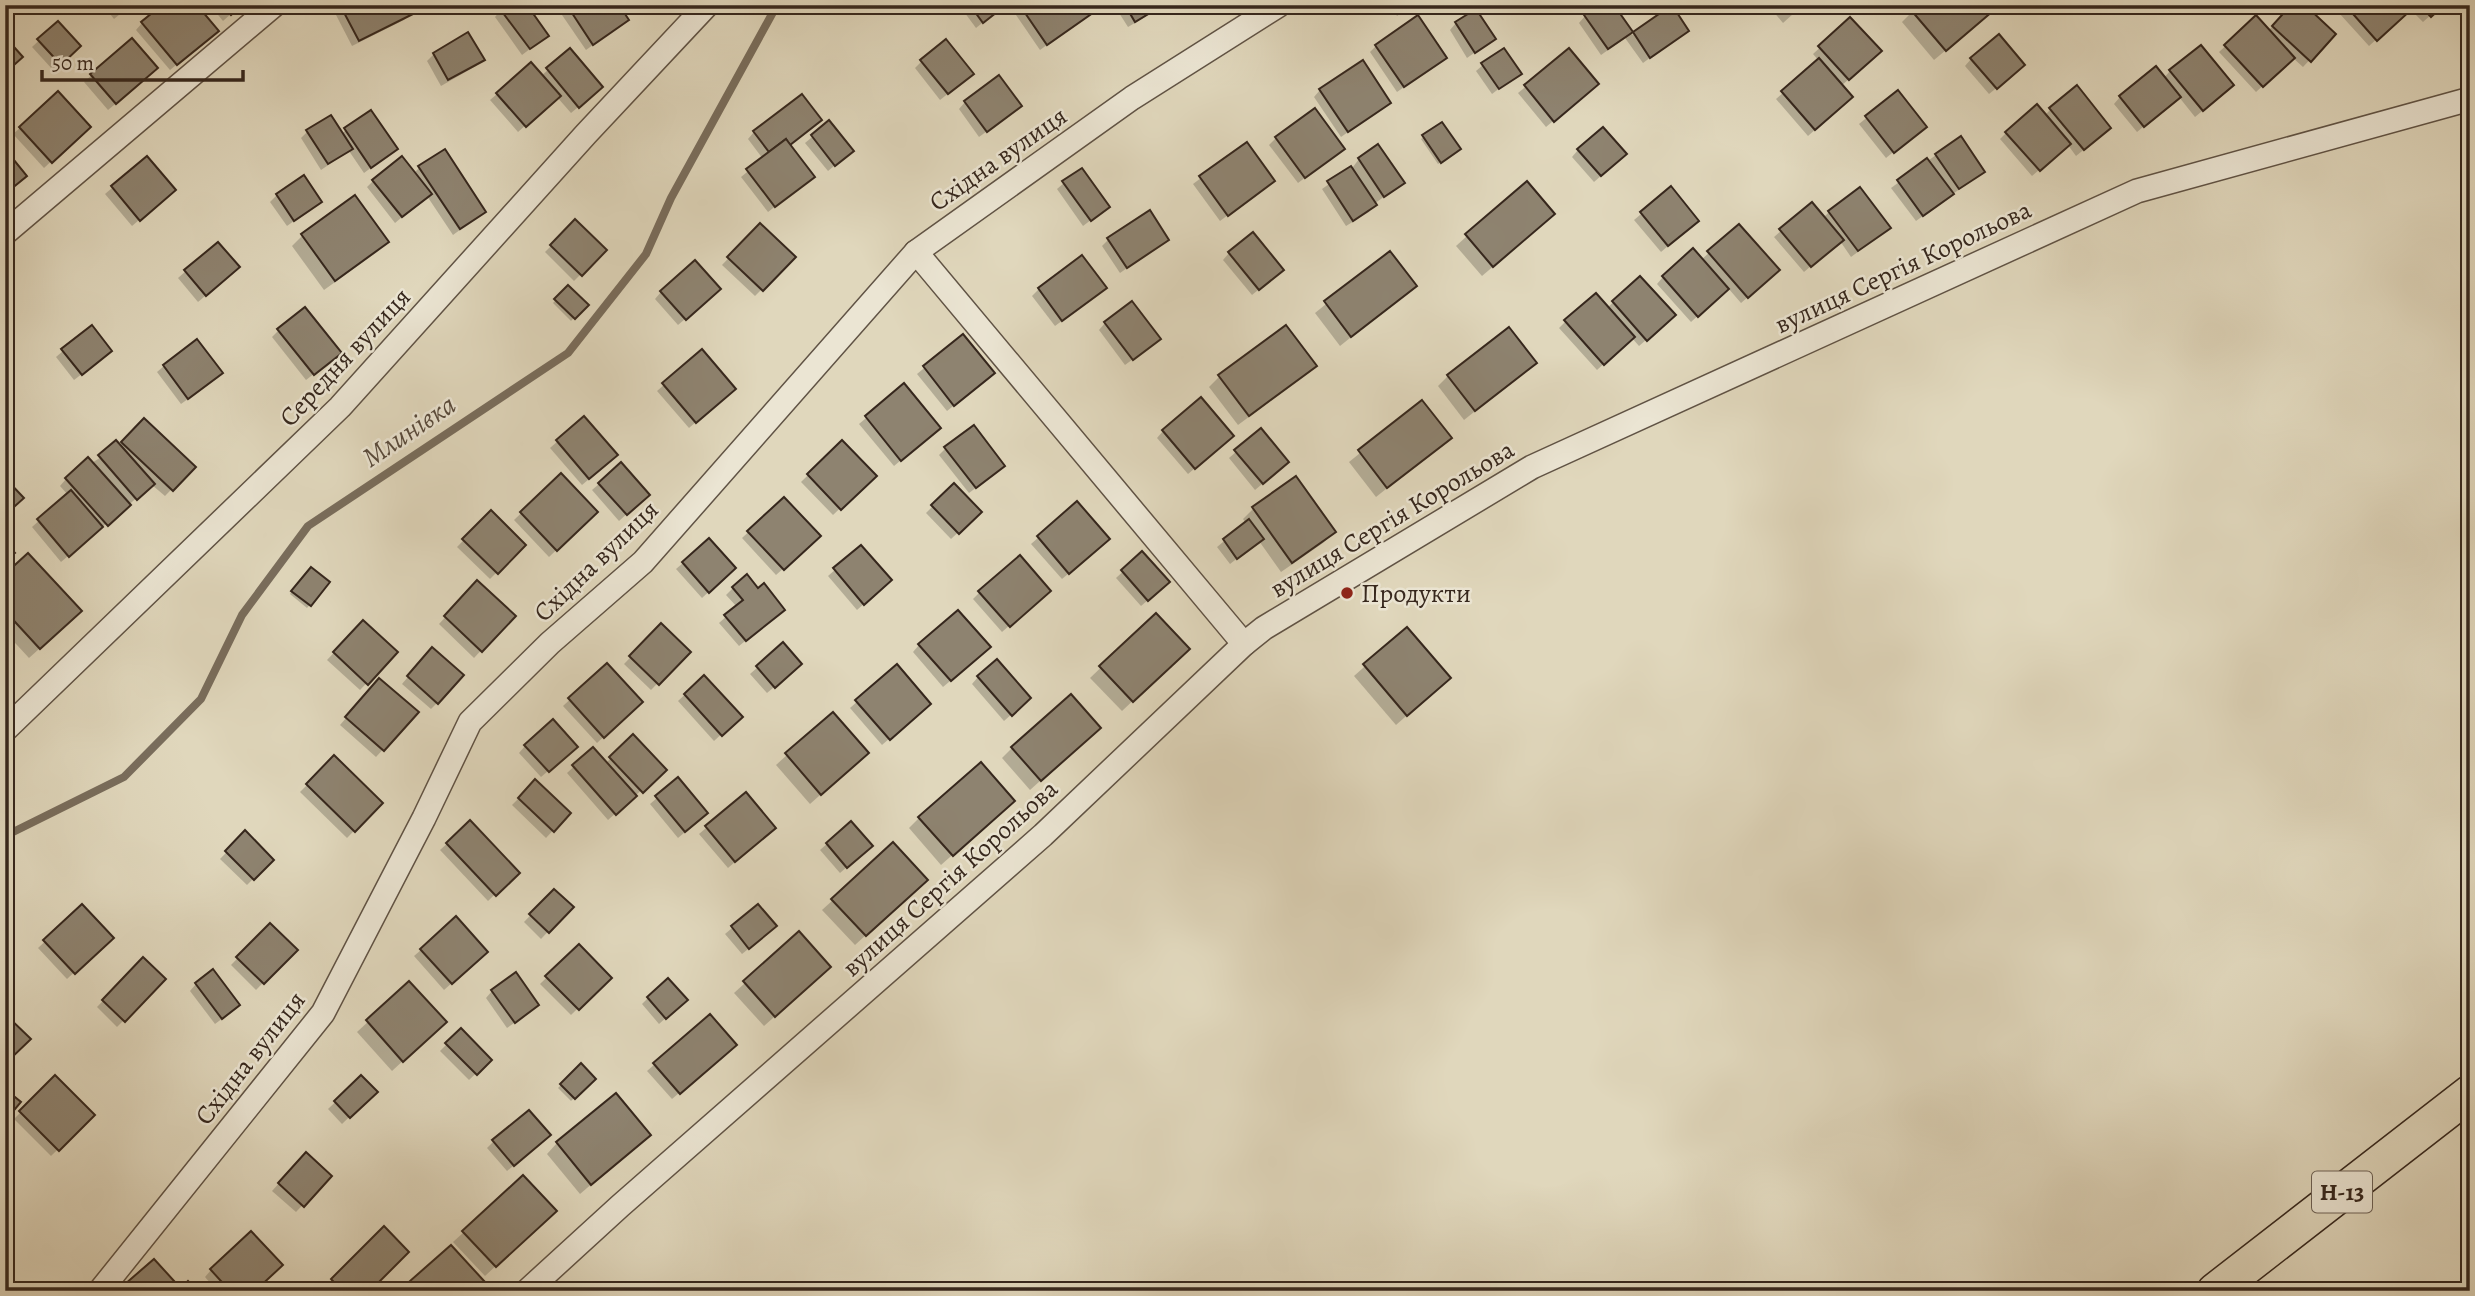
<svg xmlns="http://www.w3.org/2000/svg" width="2475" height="1296" viewBox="0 0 2475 1296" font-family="Alegreya,serif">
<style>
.shadow{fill:#0003}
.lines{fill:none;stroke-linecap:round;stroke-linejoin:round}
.stream{stroke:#796d5c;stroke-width:8}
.building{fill:#8e8370;stroke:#36271d;stroke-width:2}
.minor-casing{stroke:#605345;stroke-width:26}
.primary-casing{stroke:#36271d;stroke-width:38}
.minor{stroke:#ebe5d3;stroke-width:23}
.primary{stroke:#e0d7bc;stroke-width:35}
.poi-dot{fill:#8f2418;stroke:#ebe5d3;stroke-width:2.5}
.labels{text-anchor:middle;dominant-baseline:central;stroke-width:5;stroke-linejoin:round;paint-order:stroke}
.shield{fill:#ebe5d3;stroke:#6c6054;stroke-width:2}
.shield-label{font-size:24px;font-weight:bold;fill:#36271d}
.street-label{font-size:26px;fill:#36271d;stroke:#ebe5d3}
.poi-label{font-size:26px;fill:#36271d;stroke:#ebe5d3;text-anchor:start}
.water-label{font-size:28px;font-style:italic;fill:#584a3c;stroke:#ebe5d3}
</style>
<rect width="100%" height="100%" fill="#e0d7bc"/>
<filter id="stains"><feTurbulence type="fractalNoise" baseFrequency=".00286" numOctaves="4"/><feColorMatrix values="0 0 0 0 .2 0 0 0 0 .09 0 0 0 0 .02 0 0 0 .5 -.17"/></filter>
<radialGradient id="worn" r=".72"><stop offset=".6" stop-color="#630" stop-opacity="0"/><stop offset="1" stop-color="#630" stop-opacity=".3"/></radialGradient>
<g class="shadow">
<path d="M103,5h28l-17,14z"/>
<path d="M210,5h31l-18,16z"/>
<path d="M573,5l54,15 -41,30 -24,-35z"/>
<path d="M959,5h45l-28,23z"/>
<path d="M1114,5h51l-37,22z"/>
<path d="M1390,5h22l-15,11z"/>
<path d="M1458,5h11l-8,5z"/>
<path d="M1612,5l20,30 39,-27 16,22 -44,33 -18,-25 -24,17 -22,-32 6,-7z"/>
<path d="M1768,5h35l-20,18z"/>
<path d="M1919,5l75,5 -60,50 -32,-38z"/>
<path d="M2293,5l41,29 -31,33 -10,-9 -37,34 -37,-40 37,-34 12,13z"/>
<path d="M2347,5h95l-19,17 -13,-13 -41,37 -30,-33z"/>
<path d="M341,6l70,7 -7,7 -52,26 -17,-33z"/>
<path d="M1022,8l73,2 -55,40 -24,-35z"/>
<path d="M501,10l46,26 -25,19 -27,-38z"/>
<path d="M1850,20l23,38 -32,28 3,18 -36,32 -32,-37 43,-38 -6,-7z"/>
<path d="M58,23l14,30 -19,17 -21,-23z"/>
<path d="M142,23l68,14 -40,33 -34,-40z"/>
<path d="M1456,23l38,16 -27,19 -17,-28z"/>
<path d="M468,35l14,24 -6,7 -35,20 -14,-25 7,-7z"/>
<path d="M132,40l18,35 -42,35 -24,-28z"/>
<path d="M1376,46l69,12 -48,34 -27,-40z"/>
<path d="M570,51l24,43 -23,19 -14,-16 -39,35 -28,-32 7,-6 44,-18z"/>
<path d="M1569,51l21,39 -44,37 -28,-34z"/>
<path d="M1971,59l45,13 -27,22 -24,-28z"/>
<path d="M922,61l43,19 -25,20 -25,-32z"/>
<path d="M1483,65l36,8 -27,21 -16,-23z"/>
<path d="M2170,71l55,21 -30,25 -16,-20 -42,35 -23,-28 6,-7 43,-18z"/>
<path d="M1320,90l69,13 -48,34 -27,-40z"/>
<path d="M1898,92l22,38 -34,28 -27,-34z"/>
<path d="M965,102l48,10 -34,25 -20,-28z"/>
<path d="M2051,109l51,26 -26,21 -8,-11 -36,31 -32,-37 6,-6 38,-17z"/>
<path d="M370,112l26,37 -32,24 -15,-22 -28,19 -20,-32 6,-6 34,2z"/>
<path d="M820,120l-31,25 24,32 -45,35 -27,-35 22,-18 -15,-20 6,-7z"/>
<path d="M829,123l16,34 -17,14 -23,-28z"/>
<path d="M20,128l62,5 -38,35 -31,-34z"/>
<path d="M1424,137l32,15 -18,12 -17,-25z"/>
<path d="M1276,138l67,11 -45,34 -29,-38z"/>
<path d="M1246,144l27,37 -53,40 -27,-37z"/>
<path d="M1578,150l40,11 -24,21 -22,-25z"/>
<path d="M1936,155l47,17 -67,49 -25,-33z"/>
<path d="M147,158l20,38 -35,30 -27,-32z"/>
<path d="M1359,159l44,24 -29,21 -5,8 -23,14 -24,-37 31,-22z"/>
<path d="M419,168l65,44 -31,23 -26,-39 -32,27 -28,-36 6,-6 41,-8z"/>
<path d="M1064,183l44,24 -25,19 -26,-37z"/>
<path d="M1671,189l19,38 -29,25 -27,-32z"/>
<path d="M277,195l43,7 -33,24 -17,-24z"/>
<path d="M1829,212l53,22 -31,23 -11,-16 -36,31 -30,-35 7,-6 42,-13z"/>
<path d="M575,222l30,28 -31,31 -29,-29z"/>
<path d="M1543,224l-61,52 -26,-30 11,-10z"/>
<path d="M760,225l34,32 -39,39 -33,-31z"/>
<path d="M1738,227l33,50 -30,26 -13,-15 -37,34 -34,-38 6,-7 38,-17z"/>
<path d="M302,236l85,5 -10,11 -53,38 -32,-44z"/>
<path d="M1109,239l58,1 -47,33 -18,-27z"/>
<path d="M217,244l14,30 -33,28 -20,-24z"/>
<path d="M1229,253l46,23 -23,19 -29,-35z"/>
<path d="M1389,253l26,33 -75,60 -25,-33z"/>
<path d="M1640,278l27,44 -28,24 -7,-8 -35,32 -38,-42 7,-7 41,-13z"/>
<path d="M568,288l18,17 -15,16 -18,-18z"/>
<path d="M1039,289l59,5 -43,32 -23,-30z"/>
<path d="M661,292l51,4 -34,29 -23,-26z"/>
<path d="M1105,323l47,22 -27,20 -26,-35z"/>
<path d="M279,330l54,29 -27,21 -34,-43z"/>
<path d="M963,336l23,44 -39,31 -30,-37z"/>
<path d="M63,351l40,7 -29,22 -18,-23z"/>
<path d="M702,352l25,43 -38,33 -32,-37z"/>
<path d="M1535,363l-71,57 -26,-34 10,-10z"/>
<path d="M164,366l50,14 -33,24 -24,-32z"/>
<path d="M1314,366l-10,10 -66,49 -29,-38 11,-11z"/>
<path d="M904,386l28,48 -38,32 -35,-42z"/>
<path d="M1422,403l28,35 -74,59 -27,-35z"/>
<path d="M584,418l25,44 -27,23 -32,-37z"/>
<path d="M144,420l49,47 -28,29 -13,-11 -91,77 -29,-35 36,-32 -8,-9 6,-7 53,-33z"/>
<path d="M1261,430l19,39 -25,21 -26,-32z"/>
<path d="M1163,431l62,12 -37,31 -31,-36z"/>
<path d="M842,442l32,34 -41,39 -32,-33z"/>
<path d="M946,448l51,24 -28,21 -30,-38z"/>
<path d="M561,475l35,37 -47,45 -35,-37z"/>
<path d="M599,484l42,17 -22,20 -27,-31z"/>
<path d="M954,485l26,27 -29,27 -25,-26z"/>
<path d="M784,499l28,44 -36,32 -34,-37z"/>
<path d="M1077,504l24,42 -39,33 -31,-35z"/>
<path d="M1254,508l80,24 -11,11 -42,29 -22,-31 -29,23 -13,-17 29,-24 -3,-4z"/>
<path d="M491,512l33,33 -34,34 -33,-32z"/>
<path d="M861,547l22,40 -26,23 -29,-34z"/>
<path d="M1142,554l19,35 -20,17 -25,-28z"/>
<path d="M683,563l44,12 -25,23 -26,-29z"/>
<path d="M308,572l20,11 -21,25 -17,-14z"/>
<path d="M5,576l64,46 -40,36 -24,-26z"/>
<path d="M477,583l36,33 -39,42 -35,-34z"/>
<path d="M733,588l43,28 -37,30 -20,-23 18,-16 -11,-12z"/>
<path d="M980,592l62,5 -40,35 -29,-33z"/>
<path d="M1156,615l21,44 -55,52 -32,-33z"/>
<path d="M363,622l33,30 -36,38 -33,-30z"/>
<path d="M661,626l27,26 -37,38 -27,-26z"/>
<path d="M1407,629l31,59 -42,37 -42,-49z"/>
<path d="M783,645l10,26 -26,22 -17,-19z"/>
<path d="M919,645l63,9 -39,33 -30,-35z"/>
<path d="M426,656l11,47 -6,6 -29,-25z"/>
<path d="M607,665l34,37 -44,41 -34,-37z"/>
<path d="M896,667l26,43 -40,35 -32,-37z"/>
<path d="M704,677l36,40 -26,24 -36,-40z"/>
<path d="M978,677l44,28 -18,16 -32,-37z"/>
<path d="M373,687l43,26 -40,44 -36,-32z"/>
<path d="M633,737l31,33 -56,50 -41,-47 26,-24 13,14z"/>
<path d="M1088,738l-58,52 -28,-32 10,-10z"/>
<path d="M525,746l44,7 -28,24 -22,-24z"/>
<path d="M787,755l69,8 -46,41 -34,-39z"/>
<path d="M334,758l47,45 -34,35 -47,-46z"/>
<path d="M678,780l21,40 -21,18 -28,-34z"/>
<path d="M535,782l34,31 -23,25 -34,-33z"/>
<path d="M746,794l21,40 -39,34 -29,-34z"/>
<path d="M1002,811l-61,54 -32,-37 10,-10z"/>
<path d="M470,823l47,50 -29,28 -48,-51z"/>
<path d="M851,823l13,29 -24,21 -20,-23z"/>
<path d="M245,833l27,27 -25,25 -27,-26z"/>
<path d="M915,890l-60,55 -33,-35 11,-10z"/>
<path d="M554,891l17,16 -30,32 -17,-17z"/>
<path d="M758,906l10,27 -26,21 -17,-20z"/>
<path d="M82,907l29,31 -44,41 -29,-31z"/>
<path d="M270,925l25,25 -39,40 -25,-25z"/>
<path d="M799,934l19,44 -54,48 -30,-33z"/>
<path d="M579,946l30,32 -38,37 -31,-31z"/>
<path d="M421,950l58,9 -35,31 -30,-34z"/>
<path d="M143,959l21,21 -47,47 -20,-20z"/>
<path d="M196,984l35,28 -16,12 -25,-33z"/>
<path d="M409,984l25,48 -42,39 -35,-39z"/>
<path d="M492,991l38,21 -23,16 -21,-30z"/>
<path d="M648,998l31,8 -20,18 -17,-20z"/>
<path d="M710,1016l18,35 -56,48 -25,-28z"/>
<path d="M461,1030l29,30 -21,20 -29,-29z"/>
<path d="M581,1065l13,14 -23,22 -13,-13z"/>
<path d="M55,1078l38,37 -42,41 -37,-37z"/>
<path d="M361,1078l14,14 -33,32 -14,-15z"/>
<path d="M649,1135l-69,59 -33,-40 10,-11z"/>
<path d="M494,1141l48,1 -35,29 -20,-23z"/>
<path d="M299,1161l31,15 -34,36 -24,-21z"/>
<path d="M544,1221l-59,55 -32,-34 11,-10z"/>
<path d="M384,1228l-17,63h-38l-4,-4z"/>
<path d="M154,1261l10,30h-43z"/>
<path d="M211,1270l42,21h-36l-12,-14z"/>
<path d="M412,1282l62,9h-67l-2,-2z"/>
</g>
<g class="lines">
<path class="stream" d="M5,836l119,-59 77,-78 41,-84 66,-89 260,-173 78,-99 25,-56 106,-193"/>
</g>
<g class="building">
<path d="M162,5h35l22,26 -42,34 -36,-43z"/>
<path d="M222,5h20l-11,10z"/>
<path d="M340,5h68l5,9 -54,27z"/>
<path d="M505,5h22l22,31 -19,13 -30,-40z"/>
<path d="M570,5h49l10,15 -36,25 -25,-38z"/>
<path d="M970,5h36l-23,18z"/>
<path d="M1024,5h69l4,5 -50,35 -26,-38z"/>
<path d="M1125,5h38l-28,17z"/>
<path d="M1598,5h16l19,27 -25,17 -24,-34z"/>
<path d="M1672,5l17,26 -39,27 -17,-26z"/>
<path d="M1917,5h83l-54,46 -35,-41z"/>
<path d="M2291,5h14l31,29 -25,28 -39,-36z"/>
<path d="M2345,5h62l4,5 -34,31z"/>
<path d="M2420,5h24l-13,12z"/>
<path d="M1476,9l20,30 -21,14 -20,-31z"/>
<path d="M1418,15l29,43 -43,29 -29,-42z"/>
<path d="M2256,15l39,43 -32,29 -39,-42z"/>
<path d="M1850,17l32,34 -33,29 -31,-34z"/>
<path d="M58,21l23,25 -20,19 -24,-26z"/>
<path d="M468,32l17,28 -37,20 -15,-27z"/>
<path d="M1999,34l26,31 -28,24 -27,-31z"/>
<path d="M5,37l18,20 -18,16z"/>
<path d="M132,38l26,30 -42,36 -26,-30z"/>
<path d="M946,39l28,35 -26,20 -28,-34z"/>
<path d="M2201,45l33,40 -31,26 -34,-41z"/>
<path d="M570,48l33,39 -24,21 -33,-40z"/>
<path d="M1504,48l18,26 -23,15 -18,-26z"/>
<path d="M1569,48l30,36 -45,38 -30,-37z"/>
<path d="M1819,58l34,39 -38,33 -34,-39z"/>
<path d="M1363,60l28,43 -43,29 -29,-43z"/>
<path d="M531,62l30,34 -35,31 -30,-34z"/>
<path d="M2156,66l25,31 -37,30 -25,-31z"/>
<path d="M999,75l23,31 -35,26 -23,-31z"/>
<path d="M2077,85l34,43 -27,22 -35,-42z"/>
<path d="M1898,90l29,37 -33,26 -29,-37z"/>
<path d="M58,91l33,36 -39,36 -33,-36z"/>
<path d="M802,94l20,26 -32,25 -4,-6 -17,13 -16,-21z"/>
<path d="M2037,104l34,40 -31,27 -35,-39z"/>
<path d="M1315,108l30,41 -40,29 -30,-41z"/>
<path d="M371,110l27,39 -27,19 -27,-40z"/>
<path d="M331,115l22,34 -25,15 -22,-34z"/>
<path d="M829,120l25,31 -19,15 -24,-31z"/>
<path d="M1442,122l19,27 -20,14 -19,-28z"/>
<path d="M1603,127l24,27 -26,22 -24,-27z"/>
<path d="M1961,136l24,36 -26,17 -24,-35z"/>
<path d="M786,139l29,38 -40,30 -29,-38z"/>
<path d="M1247,142l28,39 -47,35 -29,-40z"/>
<path d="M1378,144l27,39 -21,14 -26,-39z"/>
<path d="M5,149l22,27 -22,18z"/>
<path d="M445,149l41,63 -26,17 -42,-63z"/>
<path d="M147,156l29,34 -36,31 -29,-35z"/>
<path d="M402,156l30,38 -30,23 -30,-37z"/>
<path d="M1927,158l27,36 -31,22 -26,-36z"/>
<path d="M1351,166l26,39 -24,16 -26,-40z"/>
<path d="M1082,168l28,39 -19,14 -29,-40z"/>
<path d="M304,175l18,27 -28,19 -18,-27z"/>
<path d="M1527,181l28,33 -62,53 -28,-33z"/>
<path d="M1671,186l28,35 -31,25 -28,-34z"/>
<path d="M1860,187l31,41 -33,23 -30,-40z"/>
<path d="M355,195l34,47 -54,39 -34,-47z"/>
<path d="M1812,202l32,38 -33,27 -32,-38z"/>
<path d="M1150,210l19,30 -42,28 -20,-30z"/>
<path d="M575,219l32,31 -25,26 -32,-31z"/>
<path d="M760,223l36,34 -33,34 -36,-34z"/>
<path d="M1739,224l41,46 -32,28 -41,-47z"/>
<path d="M1253,232l31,38 -25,20 -31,-38z"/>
<path d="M218,242l22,25 -34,29 -22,-26z"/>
<path d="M1693,248l36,41 -31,28 -36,-41z"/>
<path d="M1390,251l27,35 -66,51 -27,-36z"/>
<path d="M1082,255l25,33 -45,33 -24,-33z"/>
<path d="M695,260l26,29 -35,31 -26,-29z"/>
<path d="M1640,276l36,39 -29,26 -35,-40z"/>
<path d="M568,285l21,20 -14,14 -21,-20z"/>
<path d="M1596,293l39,44 -31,28 -40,-45z"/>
<path d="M1132,301l29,38 -28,21 -29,-38z"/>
<path d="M305,307l37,46 -28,22 -37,-46z"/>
<path d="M92,325l20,26 -30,24 -21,-26z"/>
<path d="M1286,325l31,41 -68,50 -31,-41z"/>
<path d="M1509,327l28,36 -62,48 -28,-36z"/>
<path d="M963,334l32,39 -41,33 -31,-40z"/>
<path d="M197,339l26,34 -35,26 -25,-34z"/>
<path d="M702,349l34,40 -40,34 -34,-40z"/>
<path d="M904,383l37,45 -40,33 -36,-45z"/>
<path d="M1201,397l33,39 -39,33 -33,-39z"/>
<path d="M1422,400l30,38 -65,50 -29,-38z"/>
<path d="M584,416l34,39 -29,24 -33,-39z"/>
<path d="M144,418l52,49 -23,24 -52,-49z"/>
<path d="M974,425l31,41 -29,22 -32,-41z"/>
<path d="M1261,428l28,34 -26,22 -29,-34z"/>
<path d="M116,440l39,44 -18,16 -39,-45z"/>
<path d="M842,440l35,36 -36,34 -34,-36z"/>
<path d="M88,457l43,48 -23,21 -43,-48z"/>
<path d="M621,462l29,33 -23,20 -29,-32z"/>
<path d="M561,473l37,39 -41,39 -37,-39z"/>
<path d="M1296,476l40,56 -44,31 -40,-56z"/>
<path d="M5,478l19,20 -19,17z"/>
<path d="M954,483l28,29 -23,22 -28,-29z"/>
<path d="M71,490l32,37 -34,30 -32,-38z"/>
<path d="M784,497l37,39 -37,34 -37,-39z"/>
<path d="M1077,501l33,38 -41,35 -32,-38z"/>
<path d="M491,510l35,35 -28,29 -36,-35z"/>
<path d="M1249,519l15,20 -27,20 -14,-20z"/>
<path d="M709,538l27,30 -27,25 -27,-31z"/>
<path d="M5,543l10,10 -10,8z"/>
<path d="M861,545l31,35 -28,25 -31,-37z"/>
<path d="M1142,551l28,31 -22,19 -27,-31z"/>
<path d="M28,553l54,58 -42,38 -35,-38v-37z"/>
<path d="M1020,555l31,36 -41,36 -32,-36z"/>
<path d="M311,567l19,15 -19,24 -20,-15z"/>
<path d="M747,574l11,14 6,-5 21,27 -39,31 -22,-26 19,-15 -11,-13z"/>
<path d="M477,580l39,36 -34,36 -38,-36z"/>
<path d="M958,610l33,37 -40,34 -33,-37z"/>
<path d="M1156,613l34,36 -57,53 -34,-36z"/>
<path d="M363,620l35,32 -30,33 -35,-33z"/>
<path d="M661,623l30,29 -32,33 -30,-29z"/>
<path d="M1407,627l44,51 -44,38 -44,-52z"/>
<path d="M783,642l19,22 -27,24 -19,-22z"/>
<path d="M432,647l32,28 -26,29 -31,-28z"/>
<path d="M997,659l34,39 -19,18 -35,-40z"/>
<path d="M607,663l36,39 -39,36 -36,-40z"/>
<path d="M897,664l34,40 -41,36 -35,-40z"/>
<path d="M704,675l39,42 -21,19 -38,-42z"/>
<path d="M379,678l40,34 -35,39 -39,-34z"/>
<path d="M1071,694l30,34 -60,53 -30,-34z"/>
<path d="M833,712l36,41 -48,42 -36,-42z"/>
<path d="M553,719l25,28 -29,25 -25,-27z"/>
<path d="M633,734l34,36 -24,23 -34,-36z"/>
<path d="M593,747l44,49 -21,19 -44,-50z"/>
<path d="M334,755l49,48 -28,29 -49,-48z"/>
<path d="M981,762l34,39 -62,55 -35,-39z"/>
<path d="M678,777l30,36 -23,19 -30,-36z"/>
<path d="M535,779l36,34 -17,19 -36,-34z"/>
<path d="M746,792l30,36 -41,34 -30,-36z"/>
<path d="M470,820l50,53 -24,23 -50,-53z"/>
<path d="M851,821l22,25 -26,22 -21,-25z"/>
<path d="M245,830l29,30 -20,20 -29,-29z"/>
<path d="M893,842l35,38 -62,56 -35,-37z"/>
<path d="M554,889l20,18 -25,26 -20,-19z"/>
<path d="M82,904l32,34 -39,36 -32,-34z"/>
<path d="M758,904l19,22 -28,23 -18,-23z"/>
<path d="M456,916l32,36 -36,32 -32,-35z"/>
<path d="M270,923l28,27 -34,34 -28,-27z"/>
<path d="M799,931l32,36 -56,50 -32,-36z"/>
<path d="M579,944l33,34 -33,32 -34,-34z"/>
<path d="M143,957l23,22 -41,43 -23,-22z"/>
<path d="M213,969l27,36 -18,14 -27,-36z"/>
<path d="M516,972l23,33 -24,18 -24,-33z"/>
<path d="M668,978l20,22 -22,19 -19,-22z"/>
<path d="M409,981l38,41 -44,40 -37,-42z"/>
<path d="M5,1014l26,25 -26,25z"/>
<path d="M710,1014l27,31 -57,49 -27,-31z"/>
<path d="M461,1028l31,32 -15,15 -32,-32z"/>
<path d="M581,1063l15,16 -21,20 -15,-15z"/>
<path d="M55,1075l40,40 -36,36 -40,-40z"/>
<path d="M361,1075l17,17 -28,26 -16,-17z"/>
<path d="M5,1089l16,13 -16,19z"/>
<path d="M616,1093l35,42 -60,50 -35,-43z"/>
<path d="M529,1110l22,25 -37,31 -22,-26z"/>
<path d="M306,1152l26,24 -28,31 -26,-24z"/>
<path d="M523,1175l34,36 -61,56 -34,-36z"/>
<path d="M384,1226l25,26 -39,39h-28l-11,-12z"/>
<path d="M251,1231l32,34 -28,26h-25l-20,-22z"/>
<path d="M451,1245l34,37 -10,9h-56l-9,-10z"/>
<path d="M154,1259l21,23 -9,9h-35l-6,-7z"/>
<path d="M188,1281l10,10h-20z"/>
</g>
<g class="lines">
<g class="minor-casing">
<g id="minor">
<path d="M5,233l269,-228"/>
<path d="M916,252l328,392"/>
<path d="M5,730l335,-323 246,-273 121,-129"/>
<path d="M100,1291l223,-278 101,-195 46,-96 80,-79 93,-81 273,-310 216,-154 147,-93"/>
<path d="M527,1291l93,-85 423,-371 201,-191 20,-16 268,-161 605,-276 333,-92"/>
</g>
</g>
<g class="primary-casing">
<path id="primary" d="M2215,1291l255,-198"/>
</g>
<use href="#minor" class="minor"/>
<use href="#primary" class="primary"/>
</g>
<circle class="poi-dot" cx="1347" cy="593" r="7"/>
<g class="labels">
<rect class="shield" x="2312" y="1171.5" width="60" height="41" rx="5"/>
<g class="shield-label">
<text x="2342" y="1192">Н-13</text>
</g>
<g class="street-label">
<text transform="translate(998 159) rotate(-35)">Східна вулиця</text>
<text transform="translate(1903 267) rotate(-25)">вулиця Сергія Корольова</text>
<text transform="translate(345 357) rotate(-47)">Середня вулиця</text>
<text transform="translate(1392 519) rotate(-31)">вулиця Сергія Корольова</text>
<text transform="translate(596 561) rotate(-44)">Східна вулиця</text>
<text transform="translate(950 878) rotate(-42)">вулиця Сергія Корольова</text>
<text transform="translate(250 1058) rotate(-52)">Східна вулиця</text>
</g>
<g class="poi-label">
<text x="1361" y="593">Продукти</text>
</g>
<g class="water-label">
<text transform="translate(409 431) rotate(-34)">Млинівка</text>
</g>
</g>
<rect width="2475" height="1296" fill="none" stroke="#e0d7bc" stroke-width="28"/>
<rect x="7" y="7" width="2461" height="1282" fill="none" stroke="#36271d" stroke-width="3.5"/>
<rect x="14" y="14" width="2447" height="1268" fill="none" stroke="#36271d" stroke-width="2"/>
<path d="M42 70v10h201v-10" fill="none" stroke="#36271d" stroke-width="3.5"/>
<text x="52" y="70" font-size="21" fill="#36271d" stroke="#ebe5d3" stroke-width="5" paint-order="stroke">50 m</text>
<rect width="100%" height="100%" filter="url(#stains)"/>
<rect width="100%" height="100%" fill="url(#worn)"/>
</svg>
